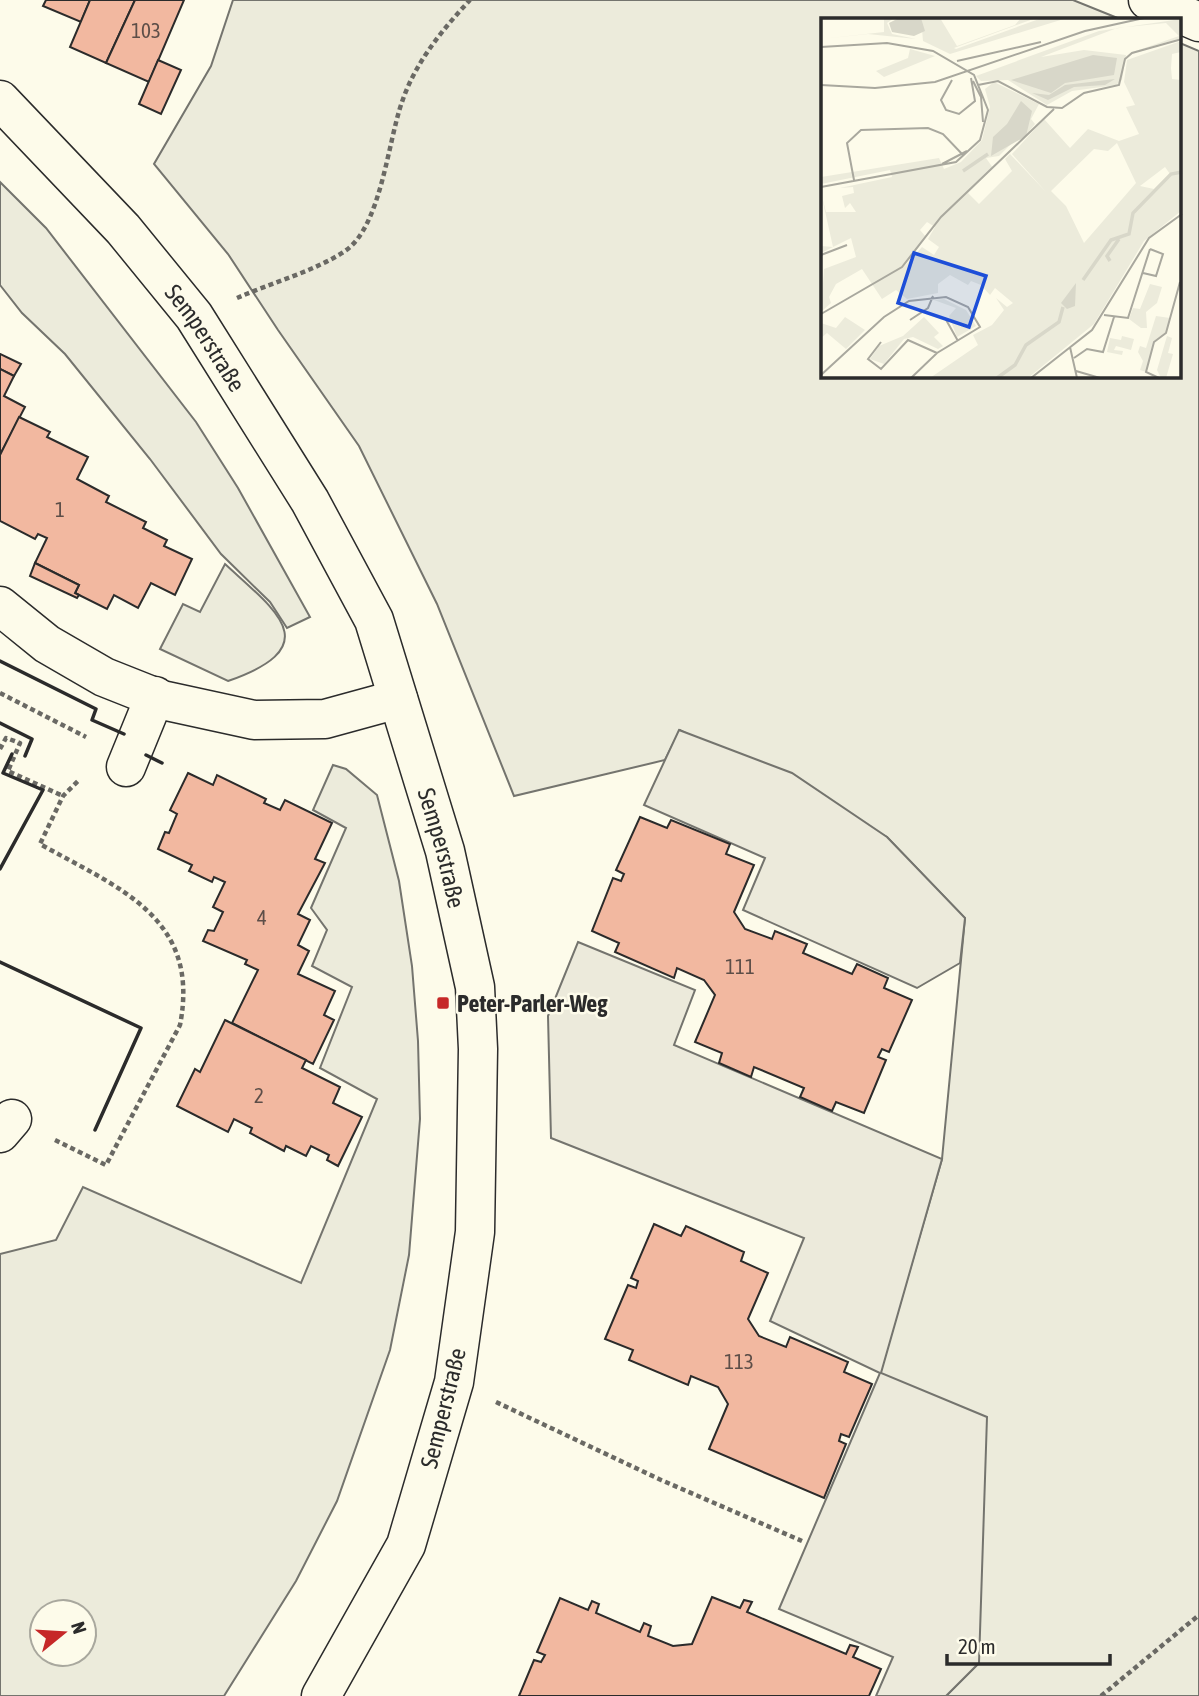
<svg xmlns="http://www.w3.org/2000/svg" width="1199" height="1696" viewBox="0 0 1199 1696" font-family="'Asap Condensed',sans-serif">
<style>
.green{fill:#ecebdb;stroke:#74746e;stroke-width:2;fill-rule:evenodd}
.parking{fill:#eceadb;stroke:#74746e;stroke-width:2}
.building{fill:#f2b8a0;stroke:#2b2b2b;stroke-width:2}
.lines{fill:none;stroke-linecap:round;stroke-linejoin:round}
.minor-casing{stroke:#2b2b2b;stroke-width:41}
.path{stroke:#6a6964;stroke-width:4.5;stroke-dasharray:5 3.5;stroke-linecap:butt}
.minor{stroke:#fdfbea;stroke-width:38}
.wall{stroke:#2b2b2b;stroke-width:3.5}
.poi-dot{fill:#c62828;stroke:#fdfbea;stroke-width:2.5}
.labels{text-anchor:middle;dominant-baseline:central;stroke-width:5;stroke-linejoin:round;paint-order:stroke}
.number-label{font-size:21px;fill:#5d4e48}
.street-label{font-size:24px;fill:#2b2b2b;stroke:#fdfbea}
.poi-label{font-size:24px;font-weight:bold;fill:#2b2b2b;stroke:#fdfbea;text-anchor:start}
.inset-river{fill:none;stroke:#d8d7c9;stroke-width:3.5}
.inset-road{fill:none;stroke:#a9a89e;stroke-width:2}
.view{fill:#1d4ed8;fill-opacity:0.15;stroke:#1d4ed8;stroke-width:3.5}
.inset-edge{fill:none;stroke:#2b2b2b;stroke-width:3.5}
</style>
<rect width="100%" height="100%" fill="#fdfbea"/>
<g class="green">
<path d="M233,0h840l47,19h-297v357h357v-333l19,8v1645h-253l33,-33 -99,-290 62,-214 23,-241 -78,-81 -207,-107 -15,30 -151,36 -77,-192 -78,-158 -81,-116 -50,-76 -74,-90 57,-98z"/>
<path d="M0,182l46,46 150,194 42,66 72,129 -23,11 -17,-26 -49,-48 -71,-95 -85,-105 -43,-41 -22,-28z"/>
<path d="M225,564c51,47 103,82 3,117l-68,-32 23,-45 17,8z"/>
<path d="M333,765l13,4 31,26 22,86 13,85 6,75 2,78 -11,136 -19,95 -53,151 -41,80 -72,115h-224v-442l56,-14 27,-53 218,96 76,-184 -57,-31 32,-81 -40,-21 15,-36 -16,-22 35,-80 -33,-18zM42,1612h42v42h-42z"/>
</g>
<g class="parking">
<path d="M679,730l113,43 95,64 78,81 -5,45 -43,25 -174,-78 22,-52 -121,-53z"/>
<path d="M578,942l117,48 -21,55 268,114 -61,214 106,44 -8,246 -33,33h-70l17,-39 -114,-48 101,-236 -110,-52 34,-83 -253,-100 -3,-122z"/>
</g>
<g class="building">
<path d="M46,0h44l-9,22 -38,-16z"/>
<path d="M90,0h45l-29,63 -36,-16z"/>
<path d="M135,0h49l-35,82 -43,-19z"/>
<path d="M158,60l23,10 -20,44 -22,-10z"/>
<path d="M0,354l21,10 -7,12 -14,-7z"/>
<path d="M0,369l14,7 -10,20 21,11 -25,48z"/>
<path d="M19,417l31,15 -3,5 41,20 -11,22 32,17 -3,6 40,20 -3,6 24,12 -3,6 28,13 -17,36 -24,-12 -13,25 -24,-13 -7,14 -32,-16 4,-8 -44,-22 12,-25 -9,-4 -3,5 -35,-18v-66z"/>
<path d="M35,563l44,22 -4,8 4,2 -2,3 -47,-22z"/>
<path d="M188,773l25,12 4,-10 49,24 -2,4 16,7 5,-10 47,23 -17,36 10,4 -27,51 12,6 -12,25 11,6 -11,23 37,17 -11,24 10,5 -21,44 -81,-41 26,-53 -13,-6 2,-4 -44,-19 5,-11 6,1 9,-19 -10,-5 12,-25 -11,-5 -2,5 -23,-11 3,-6 -34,-16 7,-17 4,1 8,-19 -7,-4z"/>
<path d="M640,817l27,11 4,-8 59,24 -4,10 28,11 -20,47 11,17 27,10 3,-8 32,13 -4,9 49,21 5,-10 31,14 -4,10 28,12 -23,52 -7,-3 -4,8 8,3 -22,53 -28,-11 -4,9 -32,-14 4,-9 -50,-21 -3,10 -32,-14 3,-10 -27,-11 20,-47 -11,-15 -27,-12 -3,10 -59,-26 4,-9 -27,-12 21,-53 8,3 3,-7 -8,-4z"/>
<path d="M225,1020l81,40 -4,8 38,19 -7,16 29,14 -24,49 -11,-6 2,-5 -18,-9 -5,10 -20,-10 -2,5 -34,-18 2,-5 -18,-9 -6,13 -51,-26 18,-37 5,3z"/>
<path d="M654,1224l27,12 5,-10 58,26 -3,9 27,12 -20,46 11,17 27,11 4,-10 58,25 -4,10 28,12 -23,53 -8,-3 -2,7 7,3 -22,54 -115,-49 19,-45 -10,-17 -27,-11 -3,9 -59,-25 4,-10 -28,-11 23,-54 8,3 2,-7 -7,-3z"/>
<path d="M712,1597l28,11 4,-8 8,2 -5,10 99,42 4,-9 8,2 -5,10 28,12 -12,27h-350l15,-36 7,2 4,-7 -8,-3 23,-54 28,12 4,-9 7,3 -3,9 44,19 4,-9 7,3 -3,10 25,10 19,-2z"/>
</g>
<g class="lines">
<g class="minor-casing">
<g id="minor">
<path d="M1148,0l51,22"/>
<path id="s1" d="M0,100l123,129 71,87 116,185 64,119 71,231 30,136 3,62 -3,183 -21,150 -48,163 -85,151"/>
<path d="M0,606l47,38 57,33 58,23 92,20 71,-1 73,-20"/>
<path d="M126,767l29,-71"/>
<path d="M0,1133l12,-14"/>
</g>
</g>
<g class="path">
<path d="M237,298c34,-15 78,-27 108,-47 36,-24 43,-110 57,-149 13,-39 40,-72 68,-102"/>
<path d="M0,693l86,44"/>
<path d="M0,749l6,-11 14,5 -12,28 55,25"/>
<path d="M55,1140l51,25 74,-140c21,-108 -62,-137 -140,-181l23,-48 16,-16"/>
<path d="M496,1402l165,78 141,61"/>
<path d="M1101,1696l98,-81"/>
</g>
<use href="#minor" class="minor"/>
<g class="wall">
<path d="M0,661l96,48 -4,11 32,14"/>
<path d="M0,723l32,16 -7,17"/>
<path d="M146,755l16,8"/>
<path d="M0,869l43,-79 -40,-17 9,-19"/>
<path d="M0,962l141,66 -46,102"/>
</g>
</g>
<rect class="poi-dot" x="436" y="996" width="14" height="14" rx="3.5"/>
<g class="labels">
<g class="number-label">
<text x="146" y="30">103</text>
<text x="60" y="509">1</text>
<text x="262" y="917">4</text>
<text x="740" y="966">111</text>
<text x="259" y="1095">2</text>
<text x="739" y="1361">113</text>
</g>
<g class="street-label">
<text stroke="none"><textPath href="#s1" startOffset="315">Semperstraße</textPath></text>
<text stroke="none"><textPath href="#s1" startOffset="882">Semperstraße</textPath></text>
<text transform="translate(443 1408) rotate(-76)">Semperstraße</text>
</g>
<g class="poi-label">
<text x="457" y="1003">Peter-Parler-Weg</text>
</g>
</g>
<g transform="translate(821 18)">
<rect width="360" height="360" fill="#fdfbea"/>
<path d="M63,0h10l-7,5 5,11 24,5 -48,-5 -47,5 63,-7zM100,0h19l17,28 58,-21 6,-7h15l-82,30 2,1 86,-31h25l-117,36 -27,-13zM360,1v19l-48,14 46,-16 -13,-13 -49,5 -76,29 43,-7 42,5 -4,25 -6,5 -44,6 -25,14 -39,-25 -27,1 -5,-5 123,-45zM360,23v11l-9,2 -1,14 1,11 9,1v131l-37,30 -50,83 -66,54h-98l48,-33 -5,-10 19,-10 12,-15 -8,-12 11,9 6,-4 -18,-15 -5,7 -9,-10 -10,-4 -3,4 -18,-10 -12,9v9l-31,6 -11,-9 -14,9 -20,-30 -26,15 -7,13 2,6 -10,9 3,-43 32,-12 -5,-19 -30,15v-7l12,1 -12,-54 5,19h30l-6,-9 -5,5 -3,-12 12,-3 -1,-6 -13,1 52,-11 -2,-7 -69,14v-7l118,-19 5,11 17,-7 21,-22 8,-33 -5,-18 9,-7 45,22 -8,15 4,5 -14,17 -4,-3 -18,18 -13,2 7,10 -25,25 11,11 33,-33 -7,-12 5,-5 36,38 -34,-38 32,-35 26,29 18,-19 31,12 20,-7 -13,-27 9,-2 -11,-23 3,-22zM296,125l19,40 -52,60 -18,-37 -15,-15 43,-42 14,2zM344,149l5,7 -16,15 -14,-3zM106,204l8,5 -7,12 11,8 -5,8 -12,-8 -18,20 22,-30 -6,-7zM89,31l25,7 -51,21 -8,-6 32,-13zM329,266l12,3 -5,16 -11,9 1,16h-6l-12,-9 4,-11 7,1zM123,281l22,11 10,16 -19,11 -8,-21 7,-8 -22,-8zM335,298l14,2 -4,15 -12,9 -8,30 -6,-2 3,-9 -5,-9 2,-6 6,2zM24,299l20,13 -19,19 -19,-16 -6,5v-15l15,5zM103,299l15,16 -5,4 9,9 -5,3 -25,-12 -9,2 -20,25 -14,-5 9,-13 24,-10zM301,318l12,3 -3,11 -15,-4 -2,4 9,1 -1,4 -15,-3 3,-14 11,2zM346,318l5,2 -4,15 5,1 -7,24h-5l-4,-8z" fill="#ecebdb" fill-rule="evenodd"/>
<path d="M78,0h22l4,13 -11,5 -22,-4 -3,-9zM272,37l24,3 -3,17 -49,8 -14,10 -40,-13zM294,61l-10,6 -31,2 -26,13 -16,-7 17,2 16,-10zM200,83l11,10 -6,25 -35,20 2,-19 14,-13zM255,265l-1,23 -8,3 -6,-6z" fill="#d8d7c9"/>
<path class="inset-river" d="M142,153l25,-17M289,243l-3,-5 12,-17M262,262l28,-40 18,-6 4,-21 38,-39 11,-2M176,360l18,-13 11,-20 33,-23 4,-15"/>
<path class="inset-road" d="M0,29l66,-4 46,8 41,24 14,35 -8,30 -24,22 -135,25M136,43l84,-19M131,62l-11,20 5,10 13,4 16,-13 -4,-23M152,63l8,16 2,25M0,67l54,3 60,-6 150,-51 59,-13M157,67l20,-4 49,26 15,1 22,-15 35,-8 6,-26 7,-6 50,-14M121,146l25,-13M33,162l-7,-37 14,-13 67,-2 15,6 20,21M0,237l26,-10M322,255l13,3 7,-22 -13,-5M0,296l81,-47 39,-50 113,-108M283,297l24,3 22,-69M124,300l13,23M89,302l18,-12 5,-12M60,324l-13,17 13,10 27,-29 29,13M249,329l7,31M253,340l13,-9 16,3 11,-35M255,353l24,7M0,357l63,-58 25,-16 37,-4 22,10 12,20 -43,26 -26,25M210,360l61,-48 57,-92 33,-24M338,360l-13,-6 8,-30 12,-9 14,-51"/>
<path class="view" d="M93,235l72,23 -17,51 -71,-24z"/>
<rect width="360" height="360" class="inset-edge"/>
</g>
<g transform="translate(63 1633) rotate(72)"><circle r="33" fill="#fdfbea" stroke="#a9a89e" stroke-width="2"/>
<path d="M0-5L12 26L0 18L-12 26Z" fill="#c62828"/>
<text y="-10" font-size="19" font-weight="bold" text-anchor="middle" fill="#2b2b2b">N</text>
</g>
<path d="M947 1654v10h163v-10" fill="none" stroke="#2b2b2b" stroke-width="3.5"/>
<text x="958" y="1654" font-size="21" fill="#2b2b2b" stroke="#fdfbea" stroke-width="5" paint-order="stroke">20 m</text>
</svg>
